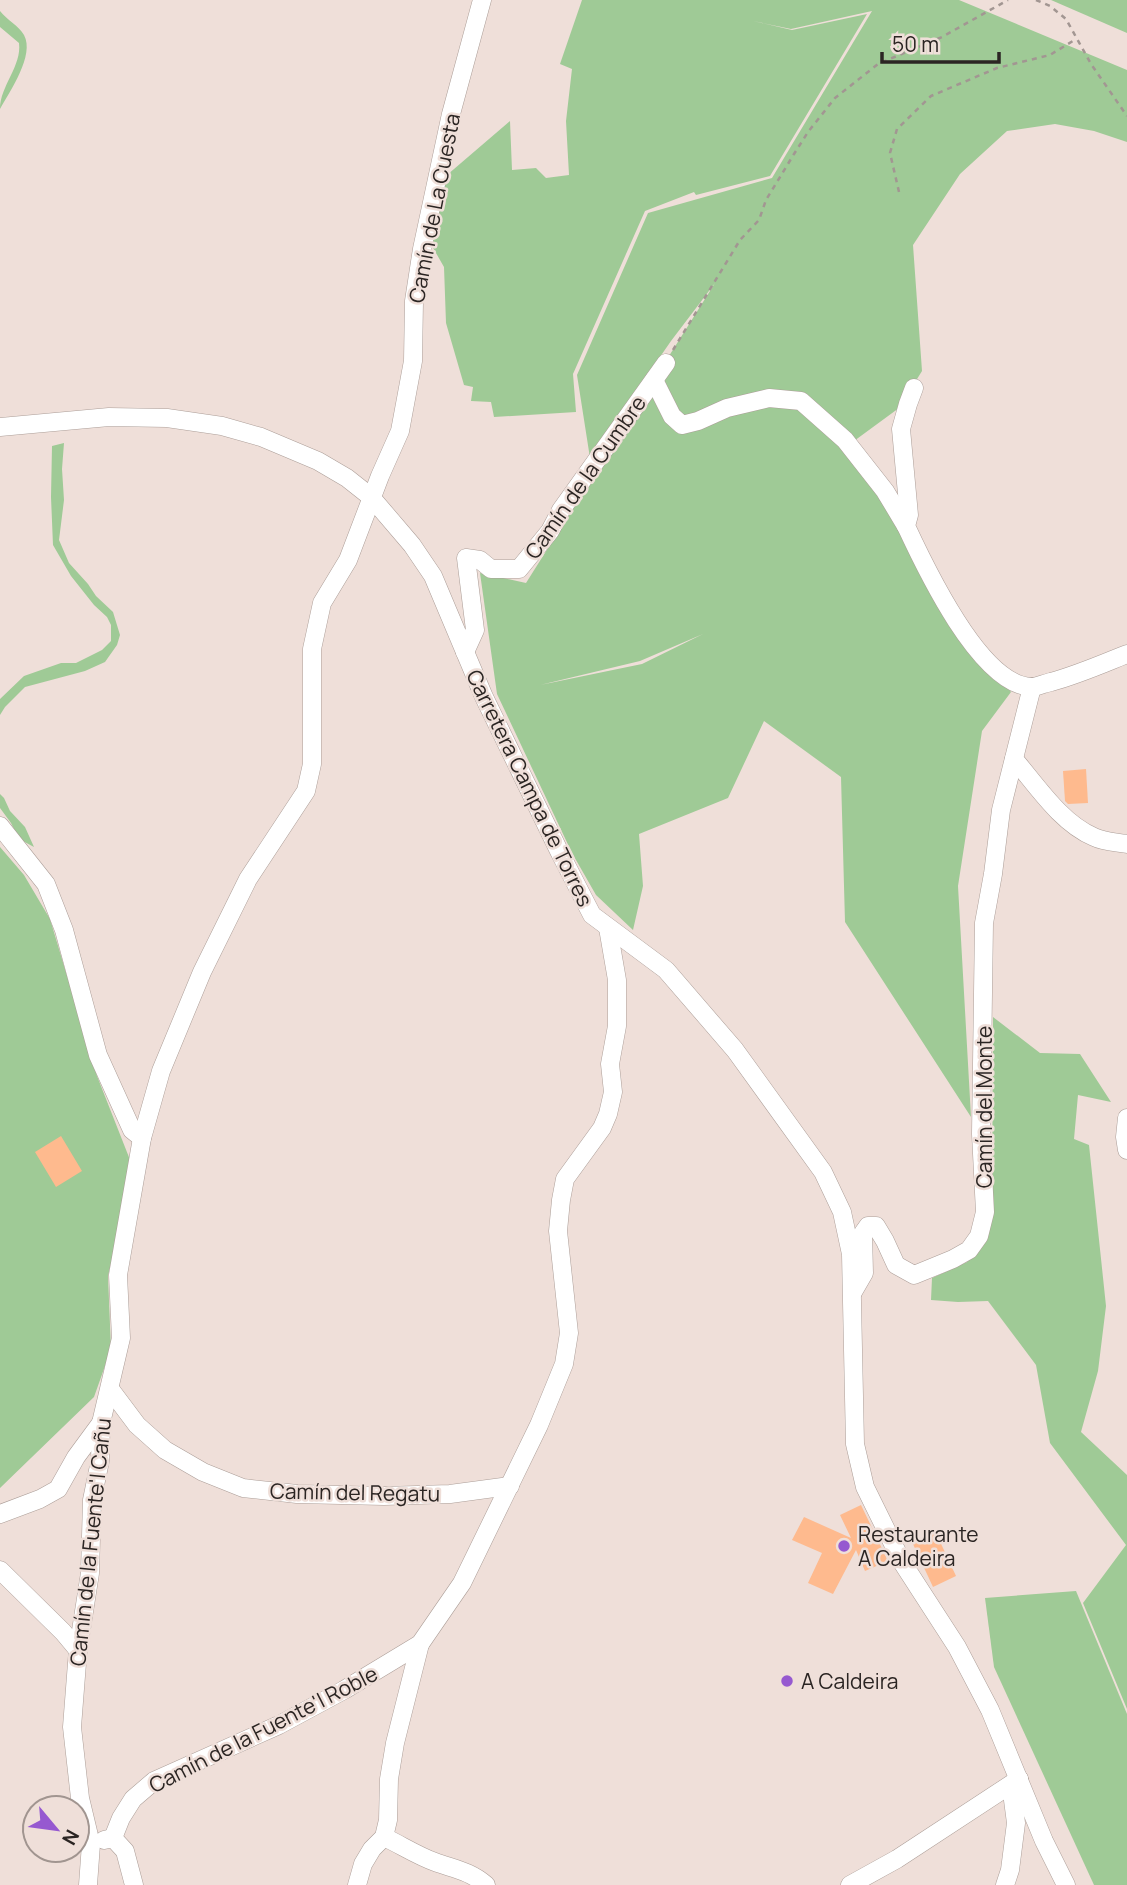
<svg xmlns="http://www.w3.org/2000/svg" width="1127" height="1885" viewBox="0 0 1127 1885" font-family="Manrope,sans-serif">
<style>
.green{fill:#9fca96;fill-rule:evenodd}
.building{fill:#feba8e}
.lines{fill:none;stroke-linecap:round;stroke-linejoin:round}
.minor-casing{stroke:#ac9e98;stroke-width:19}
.path{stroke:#a29692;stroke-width:2.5;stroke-dasharray:5 5;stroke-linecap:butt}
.minor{stroke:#fff;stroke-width:18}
.poi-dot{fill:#9659d0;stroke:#efdfd9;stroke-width:2.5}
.labels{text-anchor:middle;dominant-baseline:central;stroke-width:5;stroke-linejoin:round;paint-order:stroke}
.street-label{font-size:21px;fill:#2b2523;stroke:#efdfd9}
.poi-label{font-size:21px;fill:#2b2523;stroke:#efdfd9;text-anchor:start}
</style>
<rect width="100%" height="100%" fill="#efdfd9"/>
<g class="green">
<path d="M582,0h377l168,70v72l-33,-11 -39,-7 -48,7 -47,43 -47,71 9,126 -23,37 -45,33 95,168 62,83 -29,39 -24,155 13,231 -126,-195 -4,-145 -77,-56 -36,77 -89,36 4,52 -10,44 -37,-35 -24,-42 -75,-159 -17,-121 46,10 189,-300 -44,58 -81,117 -13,-83 71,-162 124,-35 100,-167 -81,18 -38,-8 39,9 75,-16 -97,162 -74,19 -2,-3 -49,19 -72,163 3,38 -82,5 -3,-15 -20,-1 2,-14 -9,-2 -18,-62 -2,-56 -12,-21 15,-71 63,-54 2,49 24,-2 10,10 23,-3 -3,-54 6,-52 -12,-5zM703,634l-61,30 -102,21 100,-24z"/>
<path d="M1051,0h76v33z"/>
<path d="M0,11c7,9 19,15 24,24 11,20 -14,56 -24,74 0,-23 22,-43 19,-66l-19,-16z"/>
<path d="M64,443l-2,26 2,31 -5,40 10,23 19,21 8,12 17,16 7,23 -3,10 -12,17 -20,9 -60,16 -20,20 -5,8v-16l24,-23 37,-13h15l26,-13 9,-9v-16l-4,-8 -13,-12 -23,-29 -18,-31 -2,-48 1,-51z"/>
<path d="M0,794l4,4 6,13 15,16 9,20 -15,-8 -8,-16 -11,-15z"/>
<path d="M0,847l24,28 26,44 47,157 37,94 -26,106 3,73 -17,48 -94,91z"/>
<path d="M993,1017l47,36 40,1 31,48 -33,-7 -4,44 15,6 17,161 -8,65 -17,61 46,43v234l-44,-106 43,-58 -76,-102 -14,-78 -48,-64 -30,1 -27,-2 1,-22 35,-16 25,-45z"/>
<path d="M1076,1591l51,123v171h-33l-100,-218 -9,-69z"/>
</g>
<g class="building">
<path d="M1086,769l2,34 -20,1 -3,-3 -2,-30z"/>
<path d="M61,1136l21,35 -26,16 -21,-35z"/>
<path d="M861,1505l27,56 -23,10 -9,-21 -23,44 -25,-11 14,-30 -30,-13 12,-23 47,21 -11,-23z"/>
<path d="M936,1533l20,43 -23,11 -20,-43z"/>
</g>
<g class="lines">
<g class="minor-casing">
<g id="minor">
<path d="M654,380l18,36 10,9 16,-4 29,-13 42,-10 32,3 44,39 40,51 21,35"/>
<path d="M914,388l-6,16 -7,25 8,86 -3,11c19,41 74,158 125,161 6,0 14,-4 20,-5 26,-7 51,-18 76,-28"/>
<path d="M0,427l109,-10 58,1 55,8 39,11 57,24 29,17 24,19 41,48 21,31 51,121 76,156 32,62 74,55 69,80 88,122 19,40 9,42 4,190 10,43 37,75 55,85 33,63 54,131 22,44"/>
<path d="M465,652l10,-22 -9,-72 14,2 11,9h28l31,-38 11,-21 105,-147"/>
<path d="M1014,759c23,27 47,64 80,78 10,5 22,5 33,7"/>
<path d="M0,826l46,58 18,46 34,125 34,75 10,8"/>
<path d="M1127,1118l-2,19 2,13"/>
<path d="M853,1292l11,-19 -1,-40 5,-7h8l9,15 11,24 18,10 39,-16 16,-9 10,-14 6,-24 -4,-78 3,-211 9,-49 8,-64 31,-123"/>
<path d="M110,1389l27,36 28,25 38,22 40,16 54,6 87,2 66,-2 60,-8"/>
<path d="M0,1514l40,-15 18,-10 18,-32 25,-34"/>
<path d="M0,1570l63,62 15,18"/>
<path d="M384,1837c17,8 34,19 51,25 19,7 35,9 51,23"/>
<path d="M113,1838l8,-20 12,-19 21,-18 125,-56 65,-35 76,-46 42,-61 77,-158 25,-61 5,-31 -11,-102 3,-31 4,-21 37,-51 6,-14 5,-22 -3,-28 7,-38v-46l-9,-52"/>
<path d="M104,1840l9,-2 12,13 9,34"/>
<path d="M88,1885l3,-41 -11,-46 -8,-71 6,-77 12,-77 2,-73 8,-39 1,-38 20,-85 -3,-63 24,-137 19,-67 41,-99 46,-93 58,-88 6,-27v-115l10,-46 26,-43 32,-84 20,-45 13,-70 1,-60 8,-52 29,-135 31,-114"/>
<path d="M357,1885l6,-21 9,-15 12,-12 4,-17 1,-41 6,-36 25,-99"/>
<path d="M850,1885l47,-26 122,-80"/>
<path d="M1005,1885l5,-15 6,-47 -3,-23 6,-21"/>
</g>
</g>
<g class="path">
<path d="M1036,0l14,6 16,13 25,45 36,52"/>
<path d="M899,192l-9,-39 7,-24 34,-33 66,-28 53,-13 26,-16"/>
<path d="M673,350l67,-110 19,-20 7,-20 28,-46 14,-22 27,-34 43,-34 64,-27 66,-37"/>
</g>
<use href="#minor" class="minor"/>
</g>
<g class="poi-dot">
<circle cx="844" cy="1546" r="7"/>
<circle cx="787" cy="1681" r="7"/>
</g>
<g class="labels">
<g class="street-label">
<text transform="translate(434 208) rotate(-79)">Camín de La Cuesta</text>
<text transform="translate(585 477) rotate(-55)">Camín de la Cumbre</text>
<text transform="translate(530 788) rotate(64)">Carretera Campa de Torres</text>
<text transform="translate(984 1107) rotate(-90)">Camín del Monte</text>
<text transform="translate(355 1492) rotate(1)">Camín del Regatu</text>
<text transform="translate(90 1542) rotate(-84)">Camín de la Fuente'l Cañu</text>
<text transform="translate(263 1729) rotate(-27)">Camín de la Fuente'l Roble</text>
</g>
<g class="poi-label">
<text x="858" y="1534">Restaurante<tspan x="858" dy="24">A Caldeira</tspan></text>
<text x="801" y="1681">A Caldeira</text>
</g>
</g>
<g transform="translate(56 1829) rotate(119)"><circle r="33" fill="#efdfd9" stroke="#a19590" stroke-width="2"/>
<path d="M0-5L12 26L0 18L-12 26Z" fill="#9659d0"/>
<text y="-10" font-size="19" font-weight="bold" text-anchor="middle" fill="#2b2523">N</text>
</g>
<path d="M882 52v10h117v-10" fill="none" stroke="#2b2523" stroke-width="3.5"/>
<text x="892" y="52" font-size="21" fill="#2b2523" stroke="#efdfd9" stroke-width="5" paint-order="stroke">50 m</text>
</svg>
